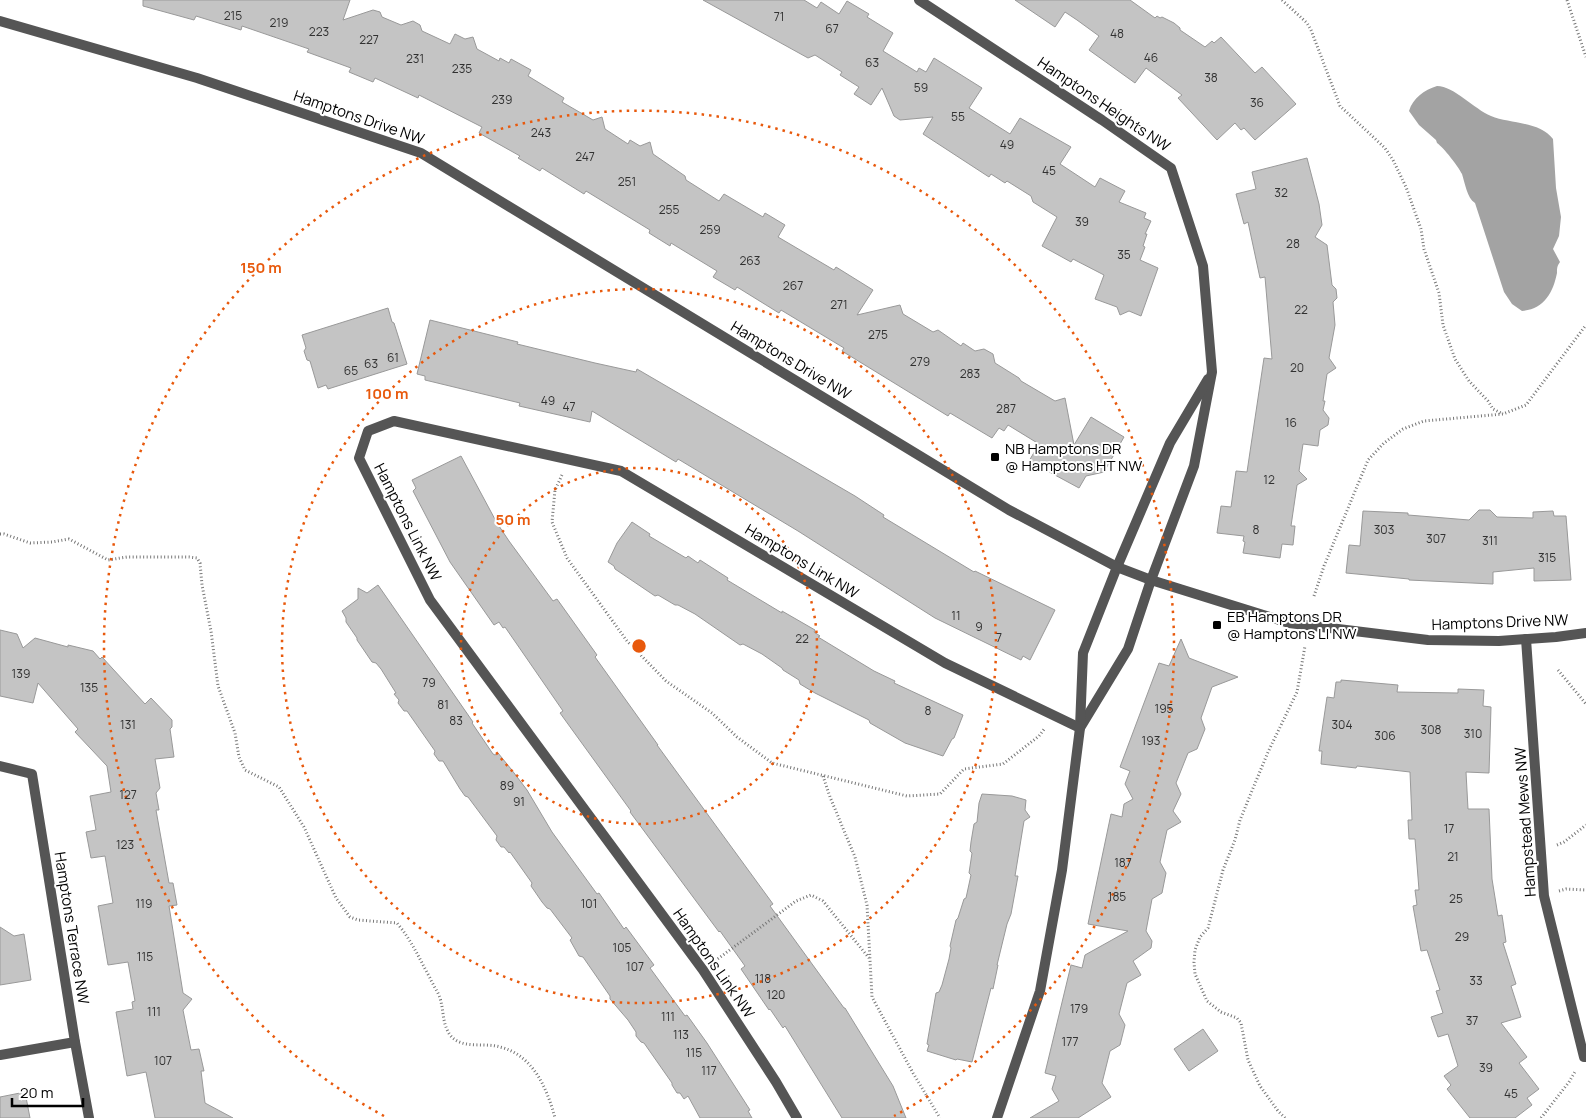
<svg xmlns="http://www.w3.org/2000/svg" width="1586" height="1118" viewBox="0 0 1586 1118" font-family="Manrope,sans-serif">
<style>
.water{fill:#a3a3a3}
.building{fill:#c4c4c4;stroke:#999}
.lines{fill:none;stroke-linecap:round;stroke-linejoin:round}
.path{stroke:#777;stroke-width:3;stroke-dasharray:1 2.5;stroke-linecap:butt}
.minor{stroke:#555;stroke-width:10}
.tertiary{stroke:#555;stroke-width:10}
.ring{fill:none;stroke:#e8590c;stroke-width:2.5;stroke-dasharray:2.5 5}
.poi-dot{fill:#000;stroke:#fff;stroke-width:2}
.labels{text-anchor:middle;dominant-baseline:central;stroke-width:4;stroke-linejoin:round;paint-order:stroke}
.number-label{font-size:12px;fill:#313131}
.street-label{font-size:15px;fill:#000;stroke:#fff}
.poi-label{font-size:15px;fill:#000;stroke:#fff;text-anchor:start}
.centre{fill:#e8590c;stroke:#fff;stroke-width:2.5}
.ring-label{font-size:15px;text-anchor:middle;font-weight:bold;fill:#e8590c;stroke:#fff;stroke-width:4;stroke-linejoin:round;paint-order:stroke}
</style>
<rect width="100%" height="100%" fill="#fff"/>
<path class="water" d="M1437,86c17,0 37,23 54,30 19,8 49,5 62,23l3,49 5,29 -2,19 -6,13 7,13c-3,4 -3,6 -3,11 -4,20 -13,36 -35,38l-10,-7 -8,-12 -29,-89c-8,-5 -10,-20 -13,-29 -4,-8 -18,-26 -25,-31l-1,-3 -17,-15 -10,-14c4,-13 15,-21 28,-25z"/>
<g class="building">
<path d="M143,0h207l-7,20 30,-10 7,2 2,5 19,8 12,-4 7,4 2,6 28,13 5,-10 10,5 8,-2 4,12 22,12 1,-3 9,5 2,-4 20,11 -3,6 36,22 -2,4 31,18 9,-3 3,12 23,15 2,-4 10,6 10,-4 3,12 32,22 1,4 33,21 5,-7 39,23 2,-4 20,12 -7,12 56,33 2,-3 37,23 -16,25 43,-10 3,9 30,18 5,-2 23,16 2,-3 12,8 9,-2 9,5 2,9 24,15 2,3 34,20 10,-3 9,47 17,-28 33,20 -20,35 -18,4 -7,12 -50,-27 10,-17 -31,-19 -4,6 -5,-3 -7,10 -42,-25 -2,3 -106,-65 2,-3 -63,-38 -2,3 -42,-26 -2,3 -22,-13 4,-6 -46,-28 -1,3 -21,-13 1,-3 -64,-39 -2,3 -42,-26 -2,3 -22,-13 2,-2 -41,-23 3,-6 -63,-32 -1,3 -43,-20 -2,4 -24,-10 2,-4 -44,-16 2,-3 -67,-23 -1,4 -45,-14 -2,4 -51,-14z"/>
<path d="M703,0h101l13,8 4,-6 18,12 8,-13 22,13 -2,3 26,16 -10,18 34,21 2,-4 7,4 8,-14 48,30 -13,20 41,26 10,-16 51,29 -11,17 35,23 5,-9 25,13 -6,11 27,11 -2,5 7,3 -6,13h2l-4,12 2,1 -5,13 18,8 -17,48 -12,-5 -9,4 -3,-8 -22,-8 9,-24 -31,-16 -2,3 -29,-16 15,-29 -24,-15 -2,-6 -24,-15 -2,2 -14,-9 -2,3 -66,-43 10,-17 -33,3 -6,-4 -12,-28 -11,17 -17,-11 5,-7 -19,-12 2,-3 -27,-17 -7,3z"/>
<path d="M1015,0h115l25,18 2,-2 3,2 2,-1 12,6 6,5v2l25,17 7,-6 2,2 7,-6 34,36 7,-6 34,37 -41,36 -11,-12 -3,2 -6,-7 -18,17 -39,-42 4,-3 -36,-27 -11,15 -46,-33 10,-14 -22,-16 -12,-8 -10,15z"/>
<path d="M1307,158l12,46 3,21 -7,12 12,8 5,40 4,4 1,9 -4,4 2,23 -6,33 7,10 -9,6 -4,27h2l-2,9 6,8 -1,7 -8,5 -2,16 -15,-2 -4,27 8,8 -10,6 -6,41h4l-2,19 -11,-1 -2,14 -37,-5 2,-11 -2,-1 1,-5 -27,-3 4,-27 10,1 5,-36 11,1 17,-114 8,1 -7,-82 -5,1 -12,-56 -4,2 -8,-30 20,-5 -4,-17z"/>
<path d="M388,308l4,14 2,1 13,41 -79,25 -2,-4 -8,3 -8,-27 -3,-1 -3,-9 2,-3 -4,-13z"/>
<path d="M430,320l88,22 -1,2 78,19 41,9 1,-3 218,127 29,19 -1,2 91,55 1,-1 80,39 -25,50 -7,-4 -2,4 -86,-42 -137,-87 -120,-72 -2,3 -84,-51 -2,11 -71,-16 1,-3 -95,-23v-4l-8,-2z"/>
<path d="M461,456l36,67 12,18 44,60 4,-2 40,56 -2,2 63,88h-1l116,159 -3,2 74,102h1l48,78 13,32h-64l-57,-92 -2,2 -13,-19 -1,1 -28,-41 4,-3 -25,-35 -1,1 -89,-120 1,-1 -71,-98 3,-2 -58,-84 -2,1 -4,-6 -5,3 -44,-63 -37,-71 3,-3 -4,-8z"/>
<path d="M1479,510h11l7,7 36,1v-6l20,-1 1,5h12l5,64 -37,1v-13l-41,4v12l-84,-4v-1l-63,-6 3,-28 11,1 3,-35 45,2v2l61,5z"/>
<path d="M632,522l18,12 -1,2 37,22 2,-2 10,7 2,-3 28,18 -1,2 55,33v-2l33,19 -1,2 6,4 -2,1 56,34 21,10 -1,2 69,32 -9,23 -2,1 -9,17 -38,-13 -35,-20 -1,-3 -54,-27 -15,-9 -1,-4 -16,-10 -1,-2 -20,-14 -19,-10 -3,1 -45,-31 -17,-9h-3l-17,-10 -3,1 -40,-27 -1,-3 -6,-4 9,-19z"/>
<path d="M378,585l95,137 -1,1 21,31 2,1 3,-2 13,16 16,21 25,42 45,62 2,-1 25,36 2,-2 28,38 -4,3 35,48 2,-1 20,28 43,67 -2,1 4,7h-52l-12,-22 -4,3 -4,-6h-3l-5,-8v-2l-28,-40 -3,-1 -5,-6v-4l-8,-12 -18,-21v-3l-27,-39 -4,-1 -9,-16 2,-2 -22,-29 -3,-1 -5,-6 -11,-16 1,-3 -22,-31 -1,1 -5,-6h-3l-5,-7 1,-4 -29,-39 -3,-1 -5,-7 -17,-28h-4l-5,-7 1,-3 -28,-40h-3l-6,-8 1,-3 -5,-6 2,-1 -15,-24 -5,-6 -4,-1 -15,-22v-2l-11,-16v-4l-4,-7 16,-12v-11l9,5z"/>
<path d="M0,630l17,4 6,14 12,-10 33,9v-2l25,6 7,8 2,-2 43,47 6,-6 21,22v7l-2,2 4,28 -19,2 5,29 -4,5 3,17h-3l13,73h4l4,22 -8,1 14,87 9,6 -9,11 8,40 8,-1 5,22h-3l4,32 28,15h-78l-9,-46 -19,4 -11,-64 17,-3 -1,-7 3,-1 -7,-39 -20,3 -10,-59 15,-3 -8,-47 -14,2 -5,-26 10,-2 -6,-34 21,-4 -4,-26 -32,-34 3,-3 -40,-46 -5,20 -33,-7z"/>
<path d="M1181,639l8,19 49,19 -26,10 -11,31 4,11 -8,20 -9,4 -12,30 5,11 -8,17 8,11 -14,8 -7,32 6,11 -4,20 -10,6 -6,32 6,10 -1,7 -18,13 8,14 -14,8 -8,31 6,11 -5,20 -10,6 -8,32 9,14 -33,21h-48l29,-17 -7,-12 4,-13 -11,-3 26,-108 11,3 3,-13 43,-24 -40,-7 23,-110 11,3 2,-13 9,-5 -8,-15 5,-13 -10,-4 39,-104 10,3z"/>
<path d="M1341,680l57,5 -1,7 61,1v-4l26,1 -1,16 8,1 -2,66 -23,-1 2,37h21l3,70 6,37 4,-1 4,27 -3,1 13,41 -5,2 10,31 -20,6 26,34 -8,6 20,26 -12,9 5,7 -17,13h-45l-23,-29 4,-4 -7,-9 14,-10 -10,-32 -10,3 -7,-20 12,-4 -7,-22 4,-1 -13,-40 -6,1 -8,-45 4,-1 -2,-15h4l-4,-51h-6l-1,-19h4l-2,-48 -53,-6 -1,2 -35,-4 1,-13h-3l8,-54 7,1 2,-16h5z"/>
<path d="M982,794l30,2 14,4 -1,10 5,7 -6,4 -9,55h3l-7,38 -4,10 -10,41h1l-5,24 -2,-1 -19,74 -15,-3 -1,1 -29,-9 2,-6 -2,-1 9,-51 3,-1 3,-7 7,-26 2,-11 -1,-2 6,-26 2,-2 6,-19 2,-1 5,-23 -2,-2 3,-20 -2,-2 1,-9 3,-18 3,-2 2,-19z"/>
<path d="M0,927l14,9 10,-2 7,46 -31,5z"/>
<path d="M1203,1029l15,22 -29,20 -15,-22z"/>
<path d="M25,1092l5,26h-30v-21z"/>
</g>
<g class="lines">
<g class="path">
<path d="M1282,0l25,23 4,7 29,76 45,42 8,12 13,27 15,42 3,20 15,44 4,32 12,34 14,22 19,20 5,8 10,5"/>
<path d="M1567,0l19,57"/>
<path d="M562,475l-7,15 -3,32 15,36 60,83 39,40 46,32 25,24 35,26 135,33 33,-2 24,-25 39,-5 36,-28 6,-8"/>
<path d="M0,534h4l26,9 22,-1 17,-3 39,21 19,-3h62l8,1 3,5 2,22 9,46 7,55 17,47 4,24 6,13 34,17 25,40 32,71 14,19 8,3 39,3c15,18 22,35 33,55 3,7 8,14 10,20 4,13 2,25 10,37 12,15 34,7 50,12 33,8 47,41 55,71"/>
<path d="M1314,596l10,-30 44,-106 16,-17 19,-14 21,-8 79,-7 23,-9 60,-80"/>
<path d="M1558,670l28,34"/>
<path d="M823,776l7,21 25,60 12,48 5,92 41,76 27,45"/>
<path d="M1557,845l7,-3 22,-17"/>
<path d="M1559,891l7,-2 20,1"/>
<path d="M715,961l81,-60 15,-6 12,6 46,57"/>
<path d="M1285,1118l-7,-7 -18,-25 -12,-26 -7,-37 -4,-5 -16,-6 -14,-11 -12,-27 -1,-12 1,-12 5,-13 8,-9 15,-58 12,-30 5,-20 28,-68 29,-60 8,-46"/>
<path d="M1541,1118l28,-36 7,-12"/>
</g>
<g class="minor">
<path d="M919,0l183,120 69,48 32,98 9,106 -18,94 -43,114 -23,69 -48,79"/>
<path d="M1526,639l18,257 40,161h2"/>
<path d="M1080,727l3,-74 34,-86 53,-124 38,-64"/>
<path d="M0,766l32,8 43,268 14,76"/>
<path d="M0,1055l75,-13"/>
<path d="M797,1118l-21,-36 -73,-112 -273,-370 -71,-142 9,-27 26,-10 227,50 324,192 135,65 -18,142 -22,121 -43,127"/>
</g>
<path class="tertiary" d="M0,21l197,57 224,75 588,357 108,57 34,13 138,43 139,17 71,1 57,-4 30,-4"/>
</g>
<g class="ring">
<circle cx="639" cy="646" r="178"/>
<circle cx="639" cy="646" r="357"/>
<path d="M384 1116A535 535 0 1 1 894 1116"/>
</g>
<g class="poi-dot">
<rect x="990" y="452" width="10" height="10" rx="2.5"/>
<rect x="1212" y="620" width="10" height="10" rx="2.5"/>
</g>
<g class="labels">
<g class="number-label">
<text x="233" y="15">215</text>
<text x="779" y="16">71</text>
<text x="279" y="22">219</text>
<text x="832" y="28">67</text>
<text x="319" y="31">223</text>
<text x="1117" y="33">48</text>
<text x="369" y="39">227</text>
<text x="1151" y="57">46</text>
<text x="415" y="58">231</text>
<text x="872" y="62">63</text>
<text x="462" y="68">235</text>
<text x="1211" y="77">38</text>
<text x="921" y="87">59</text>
<text x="502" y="99">239</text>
<text x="1257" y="102">36</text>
<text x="958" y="116">55</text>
<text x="541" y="132">243</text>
<text x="1007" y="144">49</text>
<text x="585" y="156">247</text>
<text x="1049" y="170">45</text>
<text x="627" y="181">251</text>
<text x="1281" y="192">32</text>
<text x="669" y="209">255</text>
<text x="1082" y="221">39</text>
<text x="710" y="229">259</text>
<text x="1293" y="243">28</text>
<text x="1124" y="254">35</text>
<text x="750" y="260">263</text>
<text x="793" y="285">267</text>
<text x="839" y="304">271</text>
<text x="1301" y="309">22</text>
<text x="878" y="334">275</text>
<text x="393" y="357">61</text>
<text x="920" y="361">279</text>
<text x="371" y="363">63</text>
<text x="1297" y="367">20</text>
<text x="351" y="370">65</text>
<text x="970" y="373">283</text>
<text x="548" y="400">49</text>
<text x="569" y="406">47</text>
<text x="1006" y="408">287</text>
<text x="1291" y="422">16</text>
<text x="1269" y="479">12</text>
<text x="1256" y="529">8</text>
<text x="1384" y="529">303</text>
<text x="1436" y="538">307</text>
<text x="1490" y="540">311</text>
<text x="1547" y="557">315</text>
<text x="956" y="615">11</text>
<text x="979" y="626">9</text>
<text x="999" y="637">7</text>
<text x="802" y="638">22</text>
<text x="21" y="673">139</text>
<text x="429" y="682">79</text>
<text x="89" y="687">135</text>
<text x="443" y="704">81</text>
<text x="1164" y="708">195</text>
<text x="928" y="710">8</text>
<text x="456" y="720">83</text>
<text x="128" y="724">131</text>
<text x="1342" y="724">304</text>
<text x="1431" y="729">308</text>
<text x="1473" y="733">310</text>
<text x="1385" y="735">306</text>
<text x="1151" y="740">193</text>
<text x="507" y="785">89</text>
<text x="128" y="794">127</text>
<text x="519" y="801">91</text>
<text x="1449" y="828">17</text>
<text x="125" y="844">123</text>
<text x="1453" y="856">21</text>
<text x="1123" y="862">187</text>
<text x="1117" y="896">185</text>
<text x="1456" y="898">25</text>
<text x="144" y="903">119</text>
<text x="589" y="903">101</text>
<text x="1462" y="936">29</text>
<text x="622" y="947">105</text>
<text x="145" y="956">115</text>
<text x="635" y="966">107</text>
<text x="763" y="978">118</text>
<text x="1476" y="980">33</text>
<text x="776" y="994">120</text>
<text x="1079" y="1008">179</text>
<text x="154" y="1011">111</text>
<text x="668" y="1016">111</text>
<text x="1472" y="1020">37</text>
<text x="681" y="1034">113</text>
<text x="1070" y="1041">177</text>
<text x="694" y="1052">115</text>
<text x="163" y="1060">107</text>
<text x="1486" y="1067">39</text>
<text x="709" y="1070">117</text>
<text x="1511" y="1093">45</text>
</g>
<g class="street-label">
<text transform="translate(1104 104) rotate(34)">Hamptons Heights NW</text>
<text transform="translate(359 117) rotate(19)">Hamptons Drive NW</text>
<text transform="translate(791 360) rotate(31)">Hamptons Drive NW</text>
<text transform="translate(408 522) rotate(63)">Hamptons Link NW</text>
<text transform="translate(802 561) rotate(31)">Hamptons Link NW</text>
<text transform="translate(1500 622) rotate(-2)">Hamptons Drive NW</text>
<text transform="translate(1525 822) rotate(-94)">Hampstead Mews NW</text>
<text transform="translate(72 928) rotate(81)">Hamptons Terrace NW</text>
<text transform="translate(714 963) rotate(55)">Hamptons Link NW</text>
</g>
<g class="poi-label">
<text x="1005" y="448">NB Hamptons DR<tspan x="1005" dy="17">@ Hamptons HT NW</tspan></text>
<text x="1227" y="616">EB Hamptons DR<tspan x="1227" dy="17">@ Hamptons LI NW</tspan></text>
</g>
</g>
<circle cx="639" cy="646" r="8" class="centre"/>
<g class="ring-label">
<text x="261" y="273">150 m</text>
<text x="387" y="399">100 m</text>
<text x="513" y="525">50 m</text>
</g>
<path d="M12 1098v8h71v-8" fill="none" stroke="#000000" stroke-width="2.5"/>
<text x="20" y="1098" font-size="15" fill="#000000" stroke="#ffffff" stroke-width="4" paint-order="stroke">20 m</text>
</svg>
